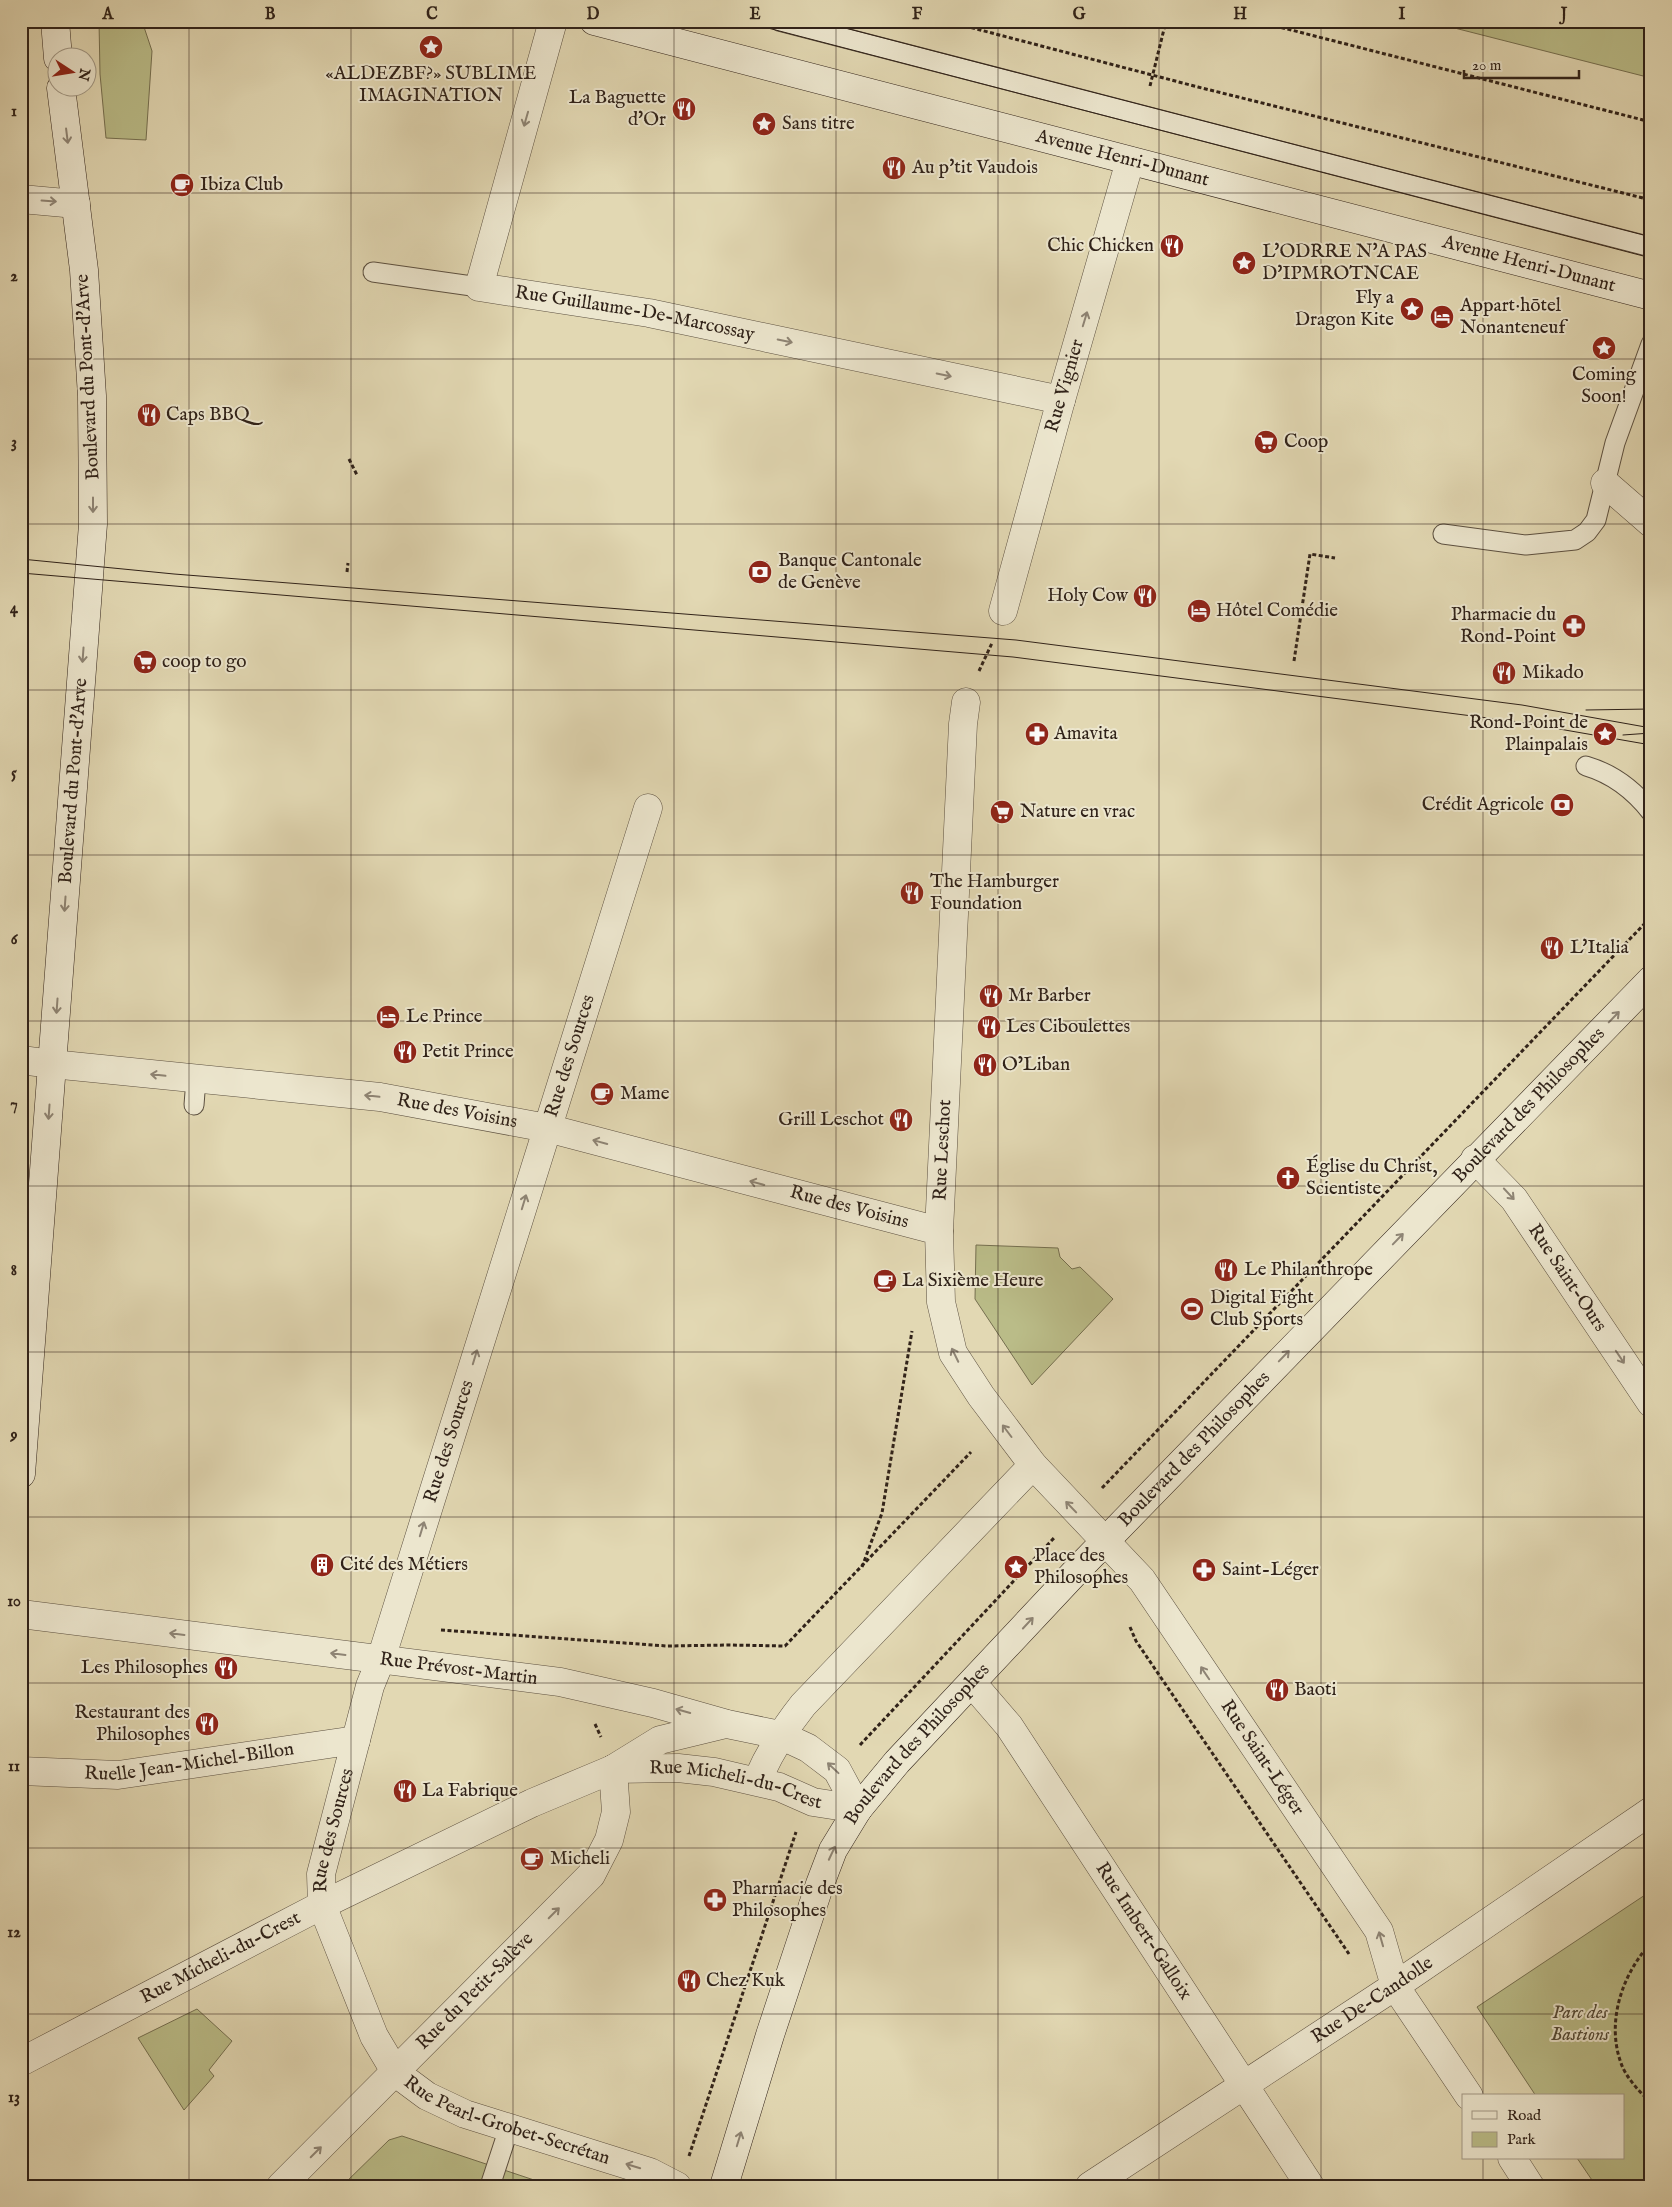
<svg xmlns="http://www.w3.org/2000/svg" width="1672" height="2207" viewBox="0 0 1672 2207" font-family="'IM FELL English',serif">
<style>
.green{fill:#babc88;stroke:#756f50}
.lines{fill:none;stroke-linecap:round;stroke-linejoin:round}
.service-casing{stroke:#5c5040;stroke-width:21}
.pedestrian-casing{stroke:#5c5040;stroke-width:29}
.minor-casing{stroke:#5c5040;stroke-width:29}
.tertiary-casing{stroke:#5c5040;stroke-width:29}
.secondary-casing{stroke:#302219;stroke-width:29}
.path{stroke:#302219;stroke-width:3;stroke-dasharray:4 2.5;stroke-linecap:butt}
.service{stroke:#ece6ce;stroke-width:19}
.pedestrian{stroke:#ece6ce;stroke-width:28}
.minor{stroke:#ece6ce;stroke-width:28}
.tertiary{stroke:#ece6ce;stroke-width:28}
.secondary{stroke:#ece6ce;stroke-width:28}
.tram{stroke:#302219;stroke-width:1}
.oneway{stroke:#8e8474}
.grid{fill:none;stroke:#302219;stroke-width:1;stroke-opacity:0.55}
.labels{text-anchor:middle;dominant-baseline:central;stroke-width:4;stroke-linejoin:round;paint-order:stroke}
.poi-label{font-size:19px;fill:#302219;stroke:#ece6ce;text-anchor:start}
.street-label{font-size:19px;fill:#302219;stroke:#ece6ce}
.park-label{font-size:19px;font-style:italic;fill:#524835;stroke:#ece6ce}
.neatline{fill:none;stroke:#302219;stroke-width:2}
.grid-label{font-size:16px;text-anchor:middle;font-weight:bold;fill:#302219}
</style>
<rect width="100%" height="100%" fill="#e2d8b3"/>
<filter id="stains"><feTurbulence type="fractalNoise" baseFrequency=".004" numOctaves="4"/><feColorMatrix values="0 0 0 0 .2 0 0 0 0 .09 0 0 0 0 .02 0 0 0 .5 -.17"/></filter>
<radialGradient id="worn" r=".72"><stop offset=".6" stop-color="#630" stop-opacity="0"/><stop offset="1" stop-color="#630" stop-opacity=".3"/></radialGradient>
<g class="green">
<path d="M99,21h43l10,30 -6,89 -40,-2 -6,-64z"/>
<path d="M1427,21h224v57z"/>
<path d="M976,1245l82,3 2,9 12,12 8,-2 33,32 -81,86 -57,-86z"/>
<path d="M1651,1891v295h-55l-19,-28h46v-62h-87l-59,-89z"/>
<path d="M197,2009l35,32 -23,29 5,6 -30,34 -46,-72z"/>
<path d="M402,2136l150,50h-210l47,-46z"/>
</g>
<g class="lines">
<g class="service-casing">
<g id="service">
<path d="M779,21l872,226"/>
<path d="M373,272l106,15"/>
<path d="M1443,534l83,11 49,-5 12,-8 9,-12 19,-77 36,-99"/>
<path d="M1586,766c27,8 47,23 65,46"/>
<path d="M194,1105l2,-26"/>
<path d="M490,2186l19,-58"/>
</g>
</g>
<g class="pedestrian-casing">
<g id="pedestrian">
<path d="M1605,483l46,40"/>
<path d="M1003,611l58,-211"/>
<path d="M21,1060l31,4"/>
<path id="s1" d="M939,1231l24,-507 3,-22"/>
<path id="s2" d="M21,1771l97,4 238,-35"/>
<path id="s3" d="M322,1905l-1,-31 49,-188 11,-27"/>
</g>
</g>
<g class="minor-casing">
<g id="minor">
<path id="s4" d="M553,21l-74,266 170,26 412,87 69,-239"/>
<path d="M21,199l55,5"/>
<path id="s5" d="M52,1064l328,33 167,31 392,103 2,71 12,51 28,43 52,69 109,115 237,351 16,55 74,110"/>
<path id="s6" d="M1475,1159l39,40 137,204"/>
<path id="s7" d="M21,1614l539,68 93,21 74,21 53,11 28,13 29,22 21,39"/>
<path id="s8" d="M381,1659l267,-851"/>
<path id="s9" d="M972,1683l37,43 301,460"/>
<path id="s10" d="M613,1769l65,-1 36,4 65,15 34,15 45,7"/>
<path d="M757,1781c12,-28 27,-52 46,-76l230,-240"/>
<path id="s11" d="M322,1905l52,131 22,37 31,23 38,18 185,58 27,14"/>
<path id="s12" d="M21,2062l301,-157 210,-102 81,-34 47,-29 66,-16"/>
<path d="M1512,2158l18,28"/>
<path id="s13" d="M281,2186l310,-311 18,-35 7,-28 -3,-43"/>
</g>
</g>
<g class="tertiary-casing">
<g id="tertiary">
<path id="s14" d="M1090,2186l305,-200 256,-175"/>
</g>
</g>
<g class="secondary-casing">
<g id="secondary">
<path d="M55,21l3,37"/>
<path id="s15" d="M594,21l1057,275"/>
<path id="s16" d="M21,1474l72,-950 -1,-128 -8,-126 -23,-182"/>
<path id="s17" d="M724,2186l46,-151 50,-151 13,-34 25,-41 39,-47 184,-196 570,-586"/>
</g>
</g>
<g class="path">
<path d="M946,21l252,66 453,113"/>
<path d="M1256,21l395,101"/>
<path d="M1150,86l16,-65"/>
<path d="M349,459l8,16"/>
<path d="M347,572l1,-9"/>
<path d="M1294,661l16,-107 25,4"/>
<path d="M979,671l13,-28"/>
<path d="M1102,1488l549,-571"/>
<path d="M862,1567l20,-54 30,-182"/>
<path d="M1130,1627l6,14 213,313"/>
<path d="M441,1630l226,16 63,-1 55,1 186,-194"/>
<path d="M595,1724l6,13"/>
<path d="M860,1745l194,-207"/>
<path d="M1651,1943c-29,31 -45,79 -30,120 5,15 19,29 30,40"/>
<path d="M689,2156l107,-324"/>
</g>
<use href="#service" class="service"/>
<use href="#pedestrian" class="pedestrian"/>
<use href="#minor" class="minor"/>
<use href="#tertiary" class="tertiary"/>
<use href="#secondary" class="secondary"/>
<g class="tram">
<path d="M741,21l910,237"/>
<path d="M818,21l833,216"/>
<path d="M21,559l153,15 842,66 506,65 129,23"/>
<path d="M21,573l992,84 506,65 132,23"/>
<path d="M1586,710l65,-1"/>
<path d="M1623,735l28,-2"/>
</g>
</g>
<defs><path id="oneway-shaft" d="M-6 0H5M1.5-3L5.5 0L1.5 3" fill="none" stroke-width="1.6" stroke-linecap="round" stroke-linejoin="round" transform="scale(1.25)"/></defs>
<g class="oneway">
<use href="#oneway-shaft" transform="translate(526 119) rotate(106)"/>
<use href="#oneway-shaft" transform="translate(67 136) rotate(83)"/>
<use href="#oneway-shaft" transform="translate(49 201) rotate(4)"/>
<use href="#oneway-shaft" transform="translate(1085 319) rotate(-73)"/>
<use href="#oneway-shaft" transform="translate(785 341) rotate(12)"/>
<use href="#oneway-shaft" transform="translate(944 375) rotate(12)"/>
<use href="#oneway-shaft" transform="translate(93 505) rotate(90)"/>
<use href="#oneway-shaft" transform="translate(83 655) rotate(94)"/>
<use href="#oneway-shaft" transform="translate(65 904) rotate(94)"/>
<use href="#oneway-shaft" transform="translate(57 1006) rotate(94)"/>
<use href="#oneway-shaft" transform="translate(1614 1017) rotate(-46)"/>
<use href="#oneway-shaft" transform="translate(158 1075) rotate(-174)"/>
<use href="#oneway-shaft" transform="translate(372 1096) rotate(-174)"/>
<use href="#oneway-shaft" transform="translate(49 1112) rotate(94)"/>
<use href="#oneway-shaft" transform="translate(600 1142) rotate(-165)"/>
<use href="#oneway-shaft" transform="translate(757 1183) rotate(-165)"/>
<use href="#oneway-shaft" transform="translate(1509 1194) rotate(47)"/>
<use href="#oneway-shaft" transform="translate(524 1202) rotate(-73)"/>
<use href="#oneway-shaft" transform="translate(1398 1239) rotate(-46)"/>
<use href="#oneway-shaft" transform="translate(955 1355) rotate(-116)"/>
<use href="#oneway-shaft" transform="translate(1284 1356) rotate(-46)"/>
<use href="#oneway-shaft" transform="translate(475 1357) rotate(-73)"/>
<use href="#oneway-shaft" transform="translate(1620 1357) rotate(56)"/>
<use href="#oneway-shaft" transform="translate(1007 1431) rotate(-127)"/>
<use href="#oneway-shaft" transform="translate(1071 1507) rotate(-134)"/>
<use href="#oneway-shaft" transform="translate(422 1529) rotate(-73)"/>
<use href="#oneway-shaft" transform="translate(1028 1623) rotate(-47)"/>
<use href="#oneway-shaft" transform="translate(177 1634) rotate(-173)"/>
<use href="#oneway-shaft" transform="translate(338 1654) rotate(-173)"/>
<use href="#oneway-shaft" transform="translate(1205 1673) rotate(-124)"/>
<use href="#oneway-shaft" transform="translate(683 1711) rotate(-164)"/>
<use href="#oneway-shaft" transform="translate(833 1768) rotate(-137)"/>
<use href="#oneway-shaft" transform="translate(832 1853) rotate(-65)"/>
<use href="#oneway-shaft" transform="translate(554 1913) rotate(-45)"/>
<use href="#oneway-shaft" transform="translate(1381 1939) rotate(-106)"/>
<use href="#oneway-shaft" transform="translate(739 2139) rotate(-73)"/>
<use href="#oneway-shaft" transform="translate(316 2152) rotate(-45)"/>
<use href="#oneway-shaft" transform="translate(633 2166) rotate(-163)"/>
</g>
<path class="grid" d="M189,21v2165M351,21v2165M513,21v2165M674,21v2165M836,21v2165M998,21v2165M1159,21v2165M1321,21v2165M1483,21v2075M21,193h1630M21,359h1630M21,524h1630M21,690h1630M21,855h1630M21,1021h1630M21,1186h1630M21,1352h1630M21,1517h1630M21,1683h1630M21,1848h1630M21,2014h1630M1483,2158v28"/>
<defs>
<g id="sight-disc" transform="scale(1.25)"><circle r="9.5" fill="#8f2418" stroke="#ece6ce"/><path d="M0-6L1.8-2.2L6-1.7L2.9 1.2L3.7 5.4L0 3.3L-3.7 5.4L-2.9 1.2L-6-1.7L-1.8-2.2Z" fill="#fff"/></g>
<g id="restaurant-disc" transform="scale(1.25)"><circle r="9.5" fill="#8f2418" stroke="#ece6ce"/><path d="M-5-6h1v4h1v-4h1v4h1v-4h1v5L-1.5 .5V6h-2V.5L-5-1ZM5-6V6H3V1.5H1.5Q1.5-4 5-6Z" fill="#fff"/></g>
<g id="cafe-disc" transform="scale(1.25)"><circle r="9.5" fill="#8f2418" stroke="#ece6ce"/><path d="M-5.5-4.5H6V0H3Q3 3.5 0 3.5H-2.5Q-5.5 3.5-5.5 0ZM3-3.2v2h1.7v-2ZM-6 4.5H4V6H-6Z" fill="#fff"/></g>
<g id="hotel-disc" transform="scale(1.25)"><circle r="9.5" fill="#8f2418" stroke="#ece6ce"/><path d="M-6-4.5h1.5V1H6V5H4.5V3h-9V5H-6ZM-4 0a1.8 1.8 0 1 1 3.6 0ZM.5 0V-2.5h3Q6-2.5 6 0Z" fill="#fff"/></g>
<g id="supermarket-disc" transform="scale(1.25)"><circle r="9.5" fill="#8f2418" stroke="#ece6ce"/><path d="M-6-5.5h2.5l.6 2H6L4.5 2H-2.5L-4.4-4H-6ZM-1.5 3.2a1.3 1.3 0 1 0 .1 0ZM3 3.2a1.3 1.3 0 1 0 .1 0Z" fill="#fff"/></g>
<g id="bank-disc" transform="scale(1.25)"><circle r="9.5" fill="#8f2418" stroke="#ece6ce"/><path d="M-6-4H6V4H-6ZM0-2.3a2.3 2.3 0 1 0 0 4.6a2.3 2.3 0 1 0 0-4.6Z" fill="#fff"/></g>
<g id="pharmacy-disc" transform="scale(1.25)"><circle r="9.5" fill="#8f2418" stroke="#ece6ce"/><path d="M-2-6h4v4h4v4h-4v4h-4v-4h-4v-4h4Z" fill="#fff"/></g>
<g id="church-disc" transform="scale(1.25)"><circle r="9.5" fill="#8f2418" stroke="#ece6ce"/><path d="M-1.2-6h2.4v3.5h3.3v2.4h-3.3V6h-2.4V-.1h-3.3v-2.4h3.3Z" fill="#fff"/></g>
<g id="stadium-disc" transform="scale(1.25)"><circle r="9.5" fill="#8f2418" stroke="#ece6ce"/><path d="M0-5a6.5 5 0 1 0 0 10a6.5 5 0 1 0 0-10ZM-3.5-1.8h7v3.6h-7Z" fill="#fff"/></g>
<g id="building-disc" transform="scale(1.25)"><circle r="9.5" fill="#8f2418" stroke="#ece6ce"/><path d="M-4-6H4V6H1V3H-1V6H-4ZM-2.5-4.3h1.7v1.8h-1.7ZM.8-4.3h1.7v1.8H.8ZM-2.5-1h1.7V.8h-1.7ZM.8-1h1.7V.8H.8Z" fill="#fff"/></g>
</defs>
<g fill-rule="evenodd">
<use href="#sight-disc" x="431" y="47"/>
<use href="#restaurant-disc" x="684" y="109"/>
<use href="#sight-disc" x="764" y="124"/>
<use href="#restaurant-disc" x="894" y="168"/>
<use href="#cafe-disc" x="182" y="185"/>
<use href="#restaurant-disc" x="1172" y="246"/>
<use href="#sight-disc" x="1244" y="263"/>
<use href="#sight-disc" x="1412" y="309"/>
<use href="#hotel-disc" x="1442" y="317"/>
<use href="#sight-disc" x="1604" y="348"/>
<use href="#restaurant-disc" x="149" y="415"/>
<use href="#supermarket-disc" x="1266" y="442"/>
<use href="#bank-disc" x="760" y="572"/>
<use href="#restaurant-disc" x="1145" y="596"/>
<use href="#hotel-disc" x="1199" y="611"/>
<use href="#pharmacy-disc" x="1574" y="626"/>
<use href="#supermarket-disc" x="145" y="662"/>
<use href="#restaurant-disc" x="1504" y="673"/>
<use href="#pharmacy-disc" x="1037" y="734"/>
<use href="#sight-disc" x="1605" y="734"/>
<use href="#bank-disc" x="1562" y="805"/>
<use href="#supermarket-disc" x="1002" y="812"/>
<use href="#restaurant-disc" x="912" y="893"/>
<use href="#restaurant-disc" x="1552" y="948"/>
<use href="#restaurant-disc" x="991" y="996"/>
<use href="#hotel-disc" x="388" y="1017"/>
<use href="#restaurant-disc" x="989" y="1027"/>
<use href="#restaurant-disc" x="405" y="1052"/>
<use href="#restaurant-disc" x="985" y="1065"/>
<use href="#cafe-disc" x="602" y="1094"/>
<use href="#restaurant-disc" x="901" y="1120"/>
<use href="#church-disc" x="1288" y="1178"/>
<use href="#restaurant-disc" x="1226" y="1270"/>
<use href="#cafe-disc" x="885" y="1281"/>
<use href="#stadium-disc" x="1192" y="1309"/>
<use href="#building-disc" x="322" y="1565"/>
<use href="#sight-disc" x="1016" y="1567"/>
<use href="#pharmacy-disc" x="1204" y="1570"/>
<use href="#restaurant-disc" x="226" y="1668"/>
<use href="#restaurant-disc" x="1277" y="1690"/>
<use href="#restaurant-disc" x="207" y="1724"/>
<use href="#restaurant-disc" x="405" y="1791"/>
<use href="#cafe-disc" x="532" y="1859"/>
<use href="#pharmacy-disc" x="715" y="1900"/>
<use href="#restaurant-disc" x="689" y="1981"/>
</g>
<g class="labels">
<g class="poi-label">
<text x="431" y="74" text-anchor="middle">«ALDEZBF?» SUBLIME<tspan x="431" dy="22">IMAGINATION</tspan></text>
<text x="666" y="98" text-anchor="end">La Baguette<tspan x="666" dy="22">d'Or</tspan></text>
<text x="782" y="124">Sans titre</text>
<text x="912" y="168">Au p'tit Vaudois</text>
<text x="200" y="185">Ibiza Club</text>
<text x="1154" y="246" text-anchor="end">Chic Chicken</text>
<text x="1262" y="252">L'ODRRE N'A PAS<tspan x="1262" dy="22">D'IPMROTNCAE</tspan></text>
<text x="1394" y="298" text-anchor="end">Fly a<tspan x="1394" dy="22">Dragon Kite</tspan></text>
<text x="1460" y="306">Appart‧hōtel<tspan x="1460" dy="22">Nonanteneuf</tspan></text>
<text x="1604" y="375" text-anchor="middle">Coming<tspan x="1604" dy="22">Soon!</tspan></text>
<text x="166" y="415">Caps BBQ</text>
<text x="1284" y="442">Coop</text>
<text x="778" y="561">Banque Cantonale<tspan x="778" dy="22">de Genève</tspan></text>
<text x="1128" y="596" text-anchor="end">Holy Cow</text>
<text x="1216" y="611">Hôtel Comédie</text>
<text x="1556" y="615" text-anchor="end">Pharmacie du<tspan x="1556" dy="22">Rond-Point</tspan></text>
<text x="162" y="662">coop to go</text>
<text x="1522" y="673">Mikado</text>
<text x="1588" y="723" text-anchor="end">Rond-Point de<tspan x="1588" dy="22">Plainpalais</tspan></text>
<text x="1054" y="734">Amavita</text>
<text x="1544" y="805" text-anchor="end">Crédit Agricole</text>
<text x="1020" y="812">Nature en vrac</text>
<text x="930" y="882">The Hamburger<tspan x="930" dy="22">Foundation</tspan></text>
<text x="1570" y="948">L'Italia</text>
<text x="1008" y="996">Mr Barber</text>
<text x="406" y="1017">Le Prince</text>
<text x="1006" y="1027">Les Ciboulettes</text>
<text x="422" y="1052">Petit Prince</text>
<text x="1002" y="1065">O’Liban</text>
<text x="620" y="1094">Mame</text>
<text x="884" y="1120" text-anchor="end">Grill Leschot</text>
<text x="1306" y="1167">Église du Christ,<tspan x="1306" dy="22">Scientiste</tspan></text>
<text x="1244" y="1270">Le Philanthrope</text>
<text x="902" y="1281">La Sixième Heure</text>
<text x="1210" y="1298">Digital Fight<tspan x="1210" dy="22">Club Sports</tspan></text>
<text x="1034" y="1556">Place des<tspan x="1034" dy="22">Philosophes</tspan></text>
<text x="340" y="1565">Cité des Métiers</text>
<text x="1222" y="1570">Saint-Léger</text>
<text x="208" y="1668" text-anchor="end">Les Philosophes</text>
<text x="1294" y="1690">Baoti</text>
<text x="190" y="1713" text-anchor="end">Restaurant des<tspan x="190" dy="22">Philosophes</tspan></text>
<text x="422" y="1791">La Fabrique</text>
<text x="550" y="1859">Micheli</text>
<text x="732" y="1889">Pharmacie des<tspan x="732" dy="22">Philosophes</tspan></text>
<text x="706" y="1981">Chez Kuk</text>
</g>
<g class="street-label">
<text stroke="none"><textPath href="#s15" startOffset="546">Avenue Henri-Dunant</textPath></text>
<text stroke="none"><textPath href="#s15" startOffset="966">Avenue Henri-Dunant</textPath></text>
<text stroke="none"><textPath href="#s4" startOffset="434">Rue Guillaume-De-Marcossay</textPath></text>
<text transform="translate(88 377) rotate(-93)">Boulevard du Pont-d'Arve</text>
<text transform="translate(1065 386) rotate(-74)">Rue Vignier</text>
<text stroke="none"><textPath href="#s16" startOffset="695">Boulevard du Pont-d'Arve</textPath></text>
<text stroke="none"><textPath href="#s8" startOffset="632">Rue des Sources</textPath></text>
<text stroke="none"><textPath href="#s17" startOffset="1374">Boulevard des Philosophes</textPath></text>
<text stroke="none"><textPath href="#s5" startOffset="408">Rue des Voisins</textPath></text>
<text stroke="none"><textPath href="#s1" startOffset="81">Rue Leschot</textPath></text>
<text stroke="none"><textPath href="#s5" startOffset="812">Rue des Voisins</textPath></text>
<text stroke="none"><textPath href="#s6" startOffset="151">Rue Saint-Ours</textPath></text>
<text stroke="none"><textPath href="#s8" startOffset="228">Rue des Sources</textPath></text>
<text stroke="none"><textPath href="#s17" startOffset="894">Boulevard des Philosophes</textPath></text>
<text stroke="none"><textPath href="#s7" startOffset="441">Rue Prévost-Martin</textPath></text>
<text stroke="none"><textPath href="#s17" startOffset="489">Boulevard des Philosophes</textPath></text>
<text stroke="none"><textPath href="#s5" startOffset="1539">Rue Saint-Léger</textPath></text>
<text stroke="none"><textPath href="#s2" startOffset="169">Ruelle Jean-Michel-Billon</textPath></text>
<text stroke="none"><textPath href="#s10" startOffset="125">Rue Micheli-du-Crest</textPath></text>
<text stroke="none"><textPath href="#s3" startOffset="76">Rue des Sources</textPath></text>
<text stroke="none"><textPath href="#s9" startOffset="302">Rue Imbert-Galloix</textPath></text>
<text stroke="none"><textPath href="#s12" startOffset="225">Rue Micheli-du-Crest</textPath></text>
<text stroke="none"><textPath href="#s13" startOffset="275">Rue du Petit-Salève</textPath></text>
<text stroke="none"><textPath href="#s14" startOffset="338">Rue De-Candolle</textPath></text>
<text stroke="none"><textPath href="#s11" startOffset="306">Rue Pearl-Grobet-Secrétan</textPath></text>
</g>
<g class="park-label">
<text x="1580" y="2013">Parc des<tspan x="1580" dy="22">Bastions</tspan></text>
</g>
</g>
<rect width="1672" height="2207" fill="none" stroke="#e2d8b3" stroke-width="55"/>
<rect x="1462" y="2094" width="162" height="65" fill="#ece6ce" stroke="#a19886"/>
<rect x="1472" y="2111" width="25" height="8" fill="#ece6ce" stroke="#a19886"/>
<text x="1507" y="2120" font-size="15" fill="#302219">Road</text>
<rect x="1472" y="2132" width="25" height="15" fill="#babc88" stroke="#a19886"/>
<text x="1507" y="2144" font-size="15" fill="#302219">Park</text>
<g transform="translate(72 72) rotate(102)"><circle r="24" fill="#ece6ce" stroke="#a19886"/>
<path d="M0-4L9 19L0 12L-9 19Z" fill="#8f2418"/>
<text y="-8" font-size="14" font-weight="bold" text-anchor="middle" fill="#302219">N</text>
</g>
<path d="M1464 70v8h115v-8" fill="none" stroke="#302219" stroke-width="2.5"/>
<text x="1472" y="70" font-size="15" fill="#302219" stroke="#ece6ce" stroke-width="4" paint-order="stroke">20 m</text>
<rect x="28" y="28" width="1616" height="2152" class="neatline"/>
<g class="grid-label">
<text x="108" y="19">A</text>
<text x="270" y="19">B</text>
<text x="432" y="19">C</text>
<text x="593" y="19">D</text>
<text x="755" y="19">E</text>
<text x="917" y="19">F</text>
<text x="1079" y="19">G</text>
<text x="1240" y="19">H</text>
<text x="1402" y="19">I</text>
<text x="1564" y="19">J</text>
<text x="14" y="116">1</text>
<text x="14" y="281">2</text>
<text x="14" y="447">3</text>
<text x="14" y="613">4</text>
<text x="14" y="778">5</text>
<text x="14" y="944">6</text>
<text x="14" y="1109">7</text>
<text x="14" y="1275">8</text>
<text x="14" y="1440">9</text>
<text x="14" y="1606">10</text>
<text x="14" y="1771">11</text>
<text x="14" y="1937">12</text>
<text x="14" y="2102">13</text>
</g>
<rect width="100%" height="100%" filter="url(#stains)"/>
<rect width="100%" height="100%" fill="url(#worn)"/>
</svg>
